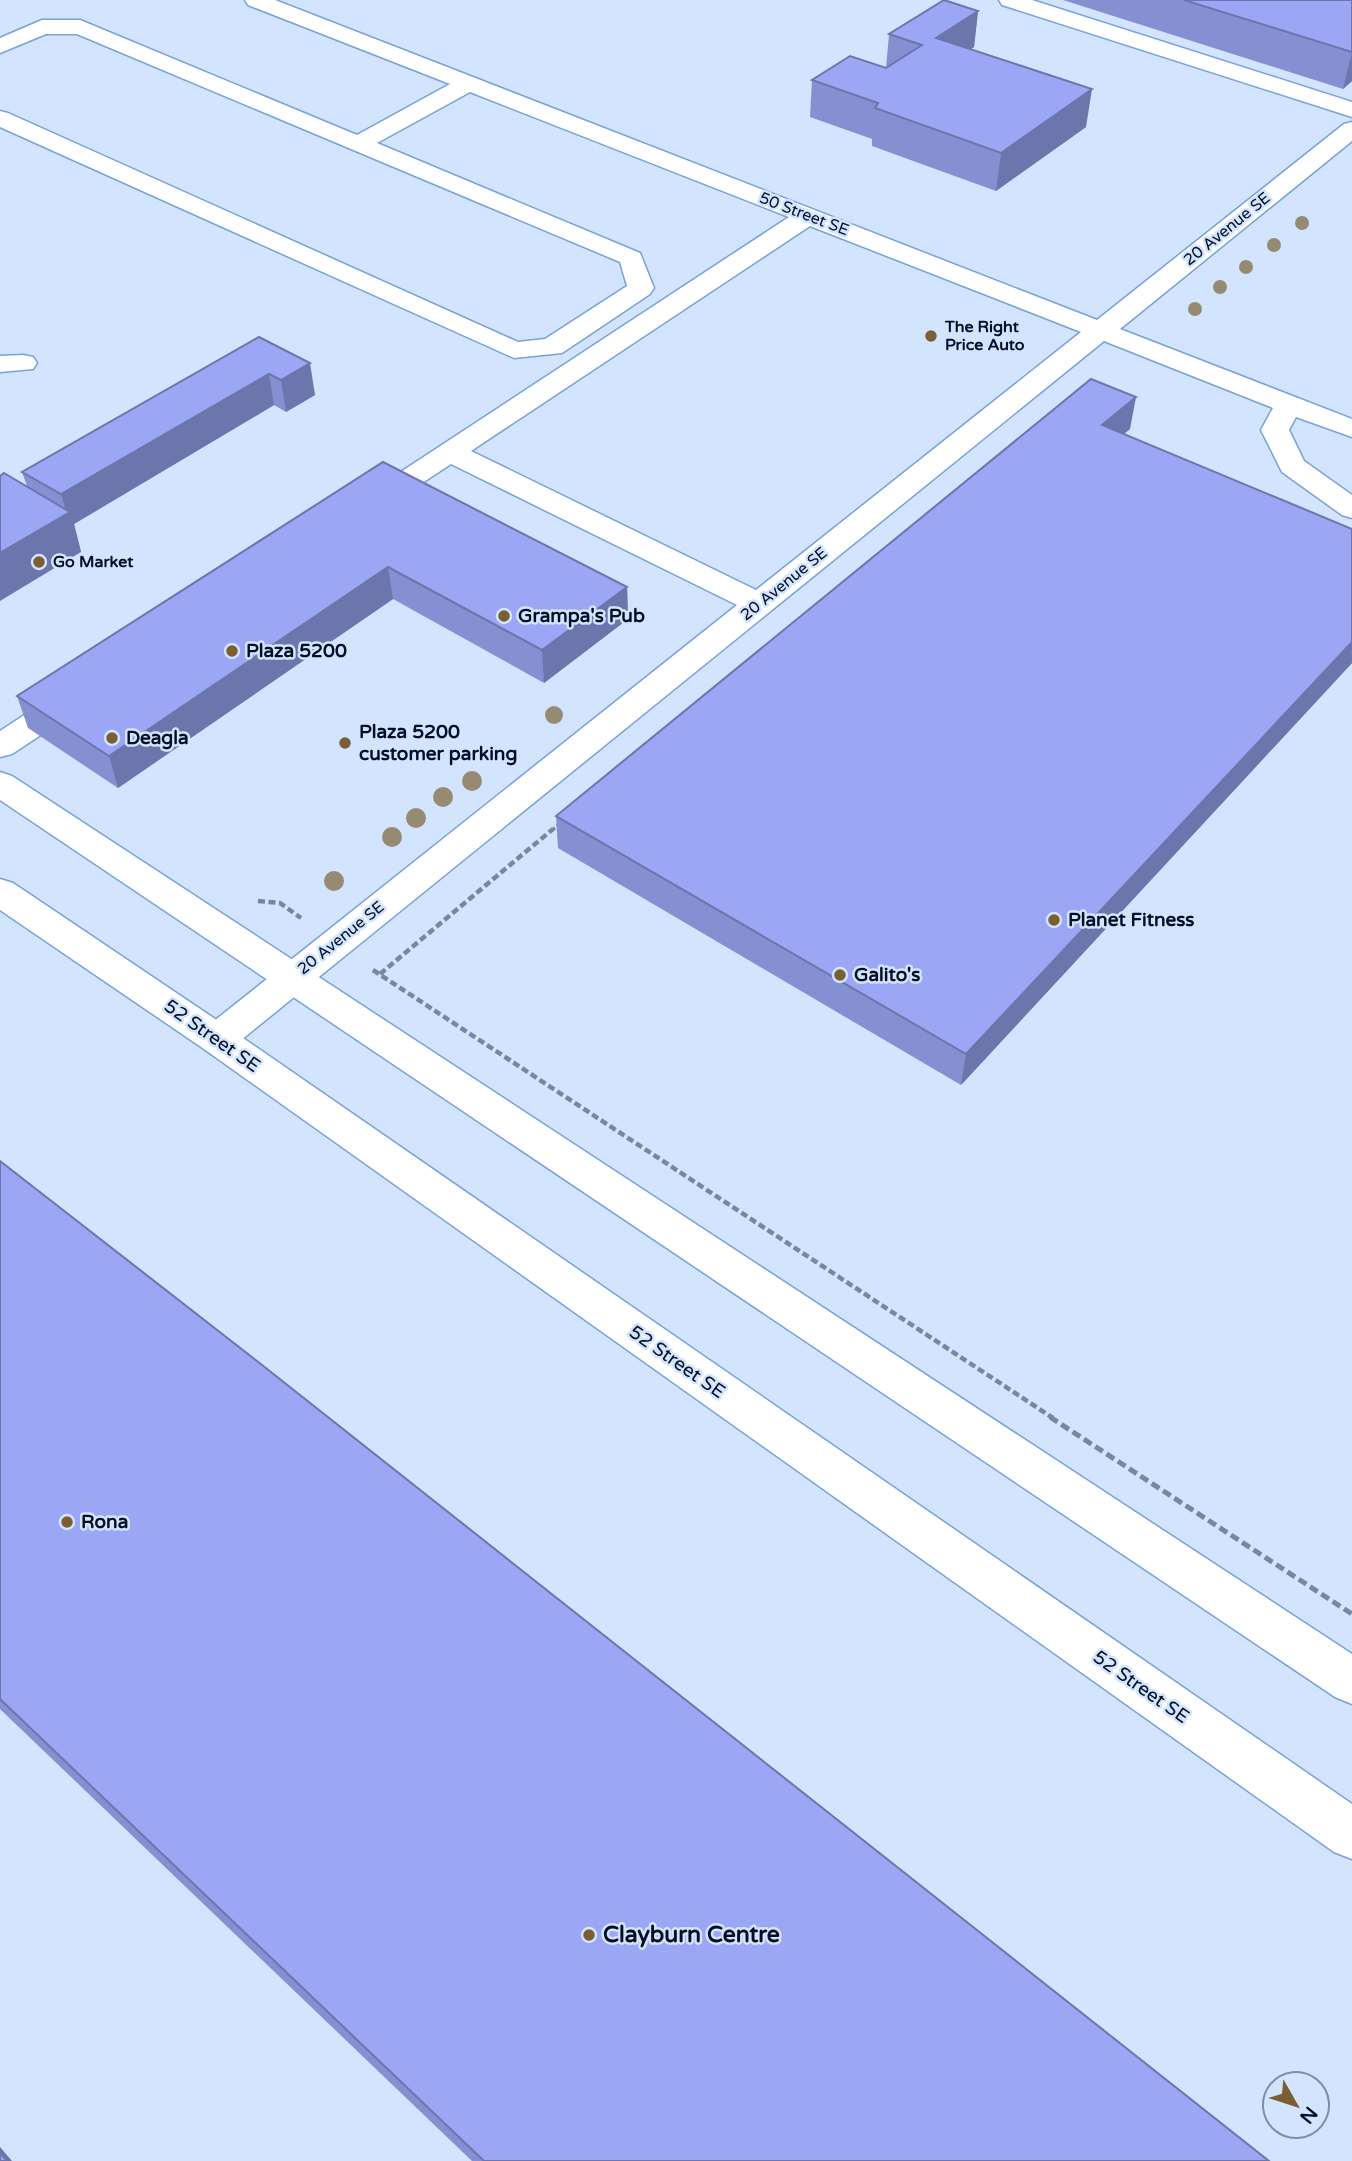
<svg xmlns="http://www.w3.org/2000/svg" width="1352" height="2161" viewBox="0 0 1352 2161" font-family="'Varela Round',sans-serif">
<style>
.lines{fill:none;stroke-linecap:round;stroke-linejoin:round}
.minor-casing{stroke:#76a1dd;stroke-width:3}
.major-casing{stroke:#76a1dd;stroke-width:3}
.path-far2{stroke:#77879f;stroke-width:3.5;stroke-dasharray:5 2.5;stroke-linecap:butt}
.path-far1{stroke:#77879f;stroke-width:4.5;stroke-dasharray:7 3.5;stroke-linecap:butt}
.path{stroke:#77879f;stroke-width:5;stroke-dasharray:9 4.5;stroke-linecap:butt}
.minor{fill:#fff;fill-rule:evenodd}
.major{fill:#fff;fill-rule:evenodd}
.tree{fill:#968b72}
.wall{fill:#8590d3}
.shaded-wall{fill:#6c75ac}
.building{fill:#9ba7f5;stroke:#6c75ac;stroke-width:2}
.poi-dot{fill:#7b5e32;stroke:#d2e4fe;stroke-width:2.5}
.labels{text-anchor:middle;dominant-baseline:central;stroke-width:5;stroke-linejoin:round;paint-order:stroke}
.far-street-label{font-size:16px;fill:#020e24;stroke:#d2e4fe}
.far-poi-label{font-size:16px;font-weight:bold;fill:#020e24;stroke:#d2e4fe;text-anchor:start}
.poi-label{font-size:19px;font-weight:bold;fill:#020e24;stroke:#d2e4fe;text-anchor:start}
.street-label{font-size:19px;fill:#020e24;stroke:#d2e4fe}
.near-poi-label{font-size:23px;font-weight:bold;fill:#020e24;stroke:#d2e4fe;text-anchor:start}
</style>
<rect width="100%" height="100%" fill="#d2e4fe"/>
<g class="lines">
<g class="minor-casing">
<g id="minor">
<path d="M245,0h30l822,320 247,-196 8,-2v19l-232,188 232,90v18l-56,-20 -7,13 15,31 48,34v23l-10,-3 -60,-43 -21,-42 12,-22 -169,-67 -874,708 -13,4 -13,-4 -6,-10 6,-10 533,-424 -286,-141 -73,48 -10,3 -10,-3 -5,-6 5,-6 431,-283 -319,-125 -93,51 263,110 14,35 -4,6 -88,59 -48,5 -514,-231v-16l8,2 510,229 27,-3 82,-53 -7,-24 -543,-228h-31l-46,19v-15l42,-18h38l277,115 93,-51 -202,-79zM810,226l271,106 -325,258 -285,-139z"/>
<path d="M999,0h33l320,102v15l-350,-112z"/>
<path d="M23,355l10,2 4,6 -4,6 -33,3v-16z"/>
<path d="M72,688l11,3 5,8 -5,8 -71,47 -12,3v-26l61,-40z"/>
</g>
</g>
<g class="major-casing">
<g id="major">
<path d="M0,772l12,4 1340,878v50l-17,-7 -1335,-897z"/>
<path d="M0,879l13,4 217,146 1122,775v55l-18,-7 -1130,-803 -204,-139z"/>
</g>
</g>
<path class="path-far2" d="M551,831l10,-8"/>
<g class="path-far1">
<path d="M258,901l22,2 21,15"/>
<path d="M373,970l680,448"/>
<path d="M380,974l173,-145"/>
</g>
<path class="path" d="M1050,1417l302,197"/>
<use href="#minor" class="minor"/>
<use href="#major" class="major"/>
</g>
<g class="tree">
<circle cx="1302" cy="223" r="7"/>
<circle cx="1274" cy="245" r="7"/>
<circle cx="1246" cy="267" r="7"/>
<circle cx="1220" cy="287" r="7"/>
<circle cx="1195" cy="309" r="7"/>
<circle cx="554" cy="715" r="9"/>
<circle cx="472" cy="781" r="10"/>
<circle cx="443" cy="797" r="10"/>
<circle cx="416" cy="818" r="10"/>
<circle cx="392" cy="837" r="10"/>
<circle cx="334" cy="881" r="10"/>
</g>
<g class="wall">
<path d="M1063,0h289v81l-9,8z"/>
<path d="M978,11l-4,36 -3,2 115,78 -90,64 -124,-45v-7l-62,-22 2,-37 74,-12 3,-34z"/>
<path d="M259,337l56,58 -29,17 -12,-7 -200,119 7,28 -54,-66 -5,-14z"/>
<path d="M1130,429l-6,5 228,95v134l-391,422 -403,-237 -2,-32z"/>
<path d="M383,462l244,125 1,32 -84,64 -151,-84 -275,189 -90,-60 -11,-32z"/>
<path d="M0,1161l1269,1000h-797l-472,-452z"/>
</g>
<g class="shaded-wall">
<path d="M978,11l-4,36 -42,27 4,-36z"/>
<path d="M1352,52v29l-9,8z"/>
<path d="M1092,89l-6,38 -90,64 5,-38z"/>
<path d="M310,363l5,32 -29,17 -5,-32z"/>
<path d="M269,374l5,31 -200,119 7,28 -81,49v-48l67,-39 -6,-20z"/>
<path d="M1136,397l-6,32 -34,27 6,-31z"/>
<path d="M388,567l5,32 -275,189 -9,-32z"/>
<path d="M627,587l1,32 -84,64 -2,-33z"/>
<path d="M1352,642v21l-391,422 5,-31z"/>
<path d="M0,2147l12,14h-5l-7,-8z"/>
</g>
<g class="building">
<path d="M944,0l34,11 -42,27 156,51 -91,64 -126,-45 3,-5 -66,-23 38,-24 36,12 36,-23 -33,-11z"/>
<path d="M1184,0h168v52z"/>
<path d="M259,337l51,26 -29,17 -12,-6 -208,120 -39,-22z"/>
<path d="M1091,379l45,18 -34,28 250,104v113l-386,412 -410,-238z"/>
<path d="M383,462l244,125 -85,63 -154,-83 -279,189 -92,-60z"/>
<path d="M4,473l66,39 -70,41v-77z"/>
<path d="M0,1161l257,200 1012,800h-785l-484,-462z"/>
<path d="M0,2153l7,8h-7z"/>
</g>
<g class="poi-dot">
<circle cx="931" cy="336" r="7"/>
<circle cx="39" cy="562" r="7"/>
<circle cx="504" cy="616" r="7"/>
<circle cx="232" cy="651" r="7"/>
<circle cx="112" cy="738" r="7"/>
<circle cx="345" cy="743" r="7"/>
<circle cx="1054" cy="920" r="7"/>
<circle cx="840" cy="975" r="7"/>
<circle cx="67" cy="1522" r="7"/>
<circle cx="589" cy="1935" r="7"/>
</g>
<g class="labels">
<g class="far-street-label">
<text transform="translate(804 214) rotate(21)">50 Street SE</text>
<text transform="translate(1227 229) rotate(-39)">20 Avenue SE</text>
<text transform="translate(784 584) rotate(-39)">20 Avenue SE</text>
<text transform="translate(341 938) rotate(-39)">20 Avenue SE</text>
</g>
<g class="far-poi-label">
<text x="945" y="327">The Right<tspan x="945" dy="18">Price Auto</tspan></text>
<text x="53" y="562">Go Market</text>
</g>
<g class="poi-label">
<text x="518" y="616">Grampa's Pub</text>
<text x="246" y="651">Plaza 5200</text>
<text x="359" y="732">Plaza 5200<tspan x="359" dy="22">customer parking</tspan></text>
<text x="126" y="738">Deagla</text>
<text x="1068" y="920">Planet Fitness</text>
<text x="854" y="975">Galito's</text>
<text x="81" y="1522">Rona</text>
</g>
<g class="street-label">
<text transform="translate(212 1036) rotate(35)">52 Street SE</text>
<text transform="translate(677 1362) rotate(35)">52 Street SE</text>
<text transform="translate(1141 1687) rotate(35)">52 Street SE</text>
</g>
<g class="near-poi-label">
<text x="603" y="1935">Clayburn Centre</text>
</g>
</g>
<g transform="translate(1296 2105) rotate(129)"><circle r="33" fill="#d2e4fe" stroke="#7f8ea7" stroke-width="2"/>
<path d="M0-5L12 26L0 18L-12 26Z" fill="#7b5e32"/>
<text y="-10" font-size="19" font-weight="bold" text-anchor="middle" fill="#020e24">N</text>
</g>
</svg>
